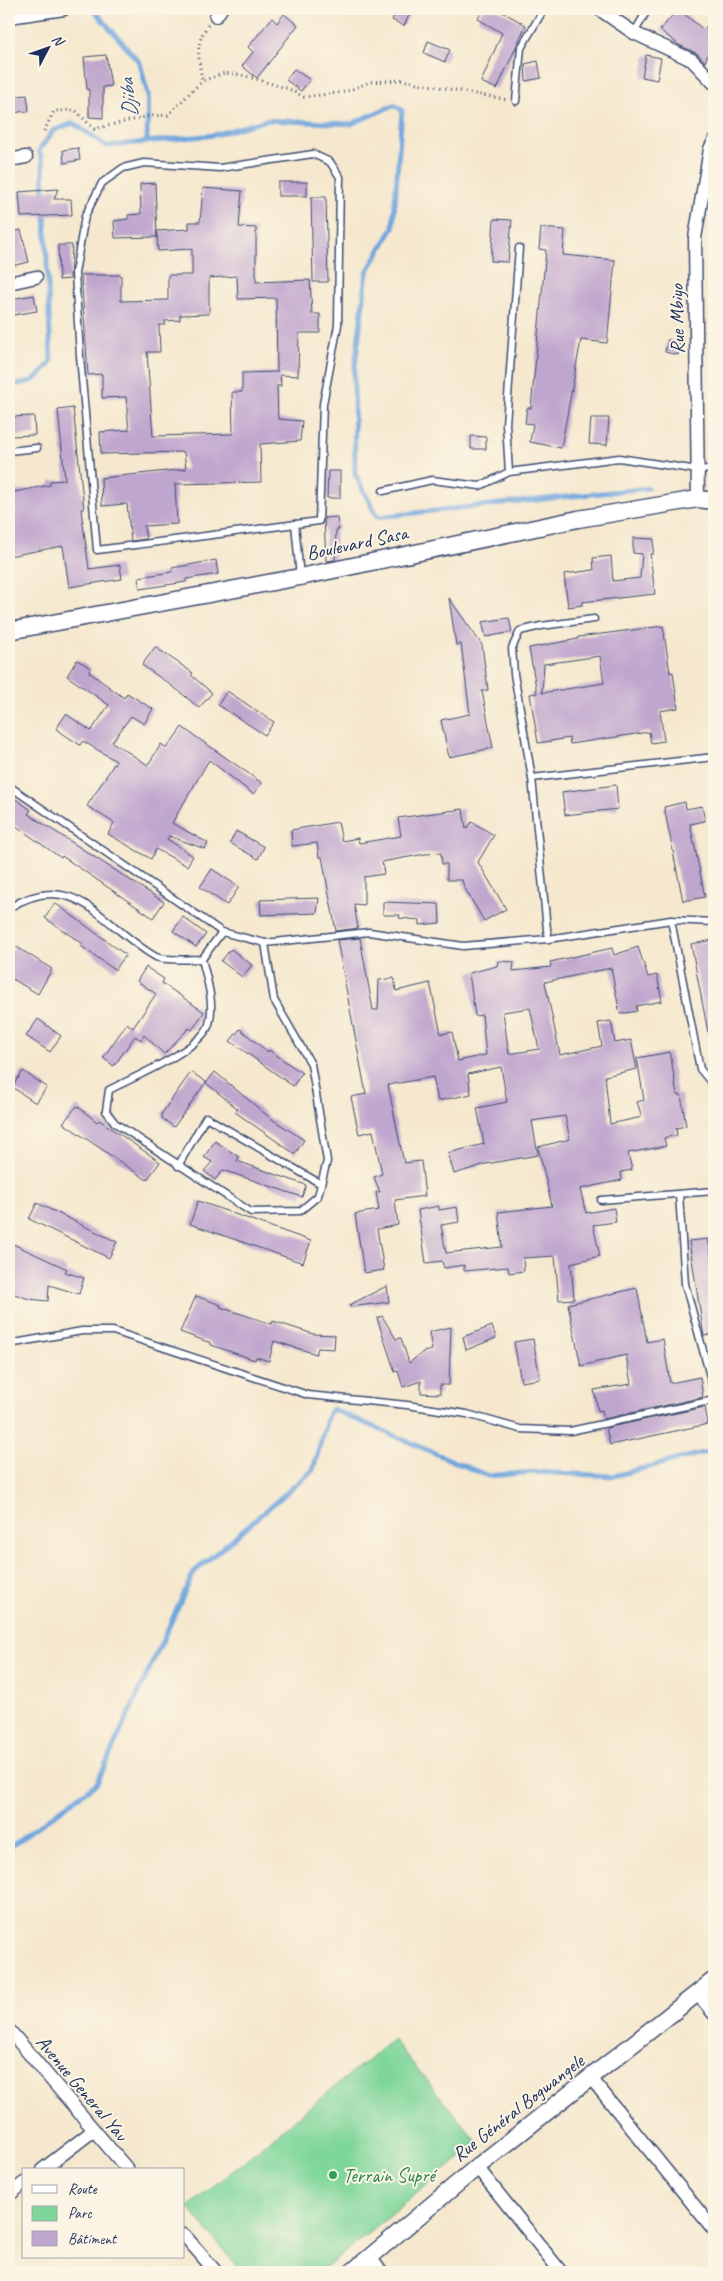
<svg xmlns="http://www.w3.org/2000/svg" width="723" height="2281" viewBox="0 0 723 2281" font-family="Caveat,sans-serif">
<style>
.green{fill:#7ed69a;stroke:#4c827c}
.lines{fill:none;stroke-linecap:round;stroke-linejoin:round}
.stream{stroke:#71a6de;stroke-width:5}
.building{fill:#bfa6ce;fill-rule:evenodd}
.service-casing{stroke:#3c4b6f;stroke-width:9}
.minor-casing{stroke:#3c4b6f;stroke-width:15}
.tertiary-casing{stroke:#3c4b6f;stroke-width:19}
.path{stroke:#3c4b6f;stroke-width:3;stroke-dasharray:1 4;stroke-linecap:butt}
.service{stroke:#fff;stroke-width:6}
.minor{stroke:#fff;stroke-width:12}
.tertiary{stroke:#fff;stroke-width:16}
.leisure-dot{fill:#2e9e5b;stroke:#fcf5e5;stroke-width:2}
.labels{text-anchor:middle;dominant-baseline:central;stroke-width:4;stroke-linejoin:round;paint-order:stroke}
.street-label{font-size:20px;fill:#1b2f5e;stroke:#fcf5e5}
.leisure-label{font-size:20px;fill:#27864d;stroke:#fcf5e5;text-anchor:start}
.water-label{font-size:21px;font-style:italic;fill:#355384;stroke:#fcf5e5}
</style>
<rect width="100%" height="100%" fill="#fcf5e5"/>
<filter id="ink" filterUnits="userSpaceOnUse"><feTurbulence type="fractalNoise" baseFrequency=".02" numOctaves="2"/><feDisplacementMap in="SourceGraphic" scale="10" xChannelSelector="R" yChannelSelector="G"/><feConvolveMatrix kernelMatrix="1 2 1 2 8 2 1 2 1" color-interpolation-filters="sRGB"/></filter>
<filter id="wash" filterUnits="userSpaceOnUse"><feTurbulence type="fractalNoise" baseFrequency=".0096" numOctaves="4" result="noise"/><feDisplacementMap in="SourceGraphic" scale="20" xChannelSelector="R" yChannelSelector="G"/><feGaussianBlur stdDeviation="1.12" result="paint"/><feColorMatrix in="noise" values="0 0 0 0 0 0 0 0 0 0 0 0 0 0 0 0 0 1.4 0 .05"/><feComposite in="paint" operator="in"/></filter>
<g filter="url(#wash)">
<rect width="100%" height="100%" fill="#f5e8ce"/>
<path class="green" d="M393,2039l85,104 -157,129h-80l-53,-65z"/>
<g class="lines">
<g class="stream">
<path d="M93,9l47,54 8,32 -1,46"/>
<path d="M44,195l-1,-32 -4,-12 14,-20 20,-8 34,23 107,-11 53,-15 84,4 43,-19 8,5 -9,118 -26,44 -13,103 1,99 22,43 271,-29"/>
<path d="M9,385c23,-1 28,-5 42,-23l-6,-151"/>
<path d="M9,1848l88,-65 97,-211 119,-102 15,-55 4,-6 156,67 46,-4 80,4 100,-26"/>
</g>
</g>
<g id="blocks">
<g class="building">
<path d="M397,9h15l-8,17 -12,-6z"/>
<path d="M483,9h14l29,16 -29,64 -16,-7 21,-49 -24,-14z"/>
<path d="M678,9l26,21 10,-14v38l-5,-3 -4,11 -7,-8 -19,-9 -19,-15z"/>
<path d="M284,14l14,11 -41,53 -15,-12 11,-14 -5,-5 24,-29 5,5z"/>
<path d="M428,41l22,9 -5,12 -21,-9z"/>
<path d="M106,55l5,31 -8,1v31l-14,-1v-28h-2l-3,-32z"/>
<path d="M646,55l15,3 -4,22 -15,-3z"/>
<path d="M538,61l3,17 -15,3 -1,-17z"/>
<path d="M294,69l16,11 -9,11 -15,-11z"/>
<path d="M27,95l2,16 -20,2v-16z"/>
<path d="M78,148l2,12 -16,3 -1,-13z"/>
<rect x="278" y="182" width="29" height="14"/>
<path d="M155,183l2,54 -42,1 -1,-17 14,-2v-4l13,-1 -1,-30z"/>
<path d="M203,188l39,3 -3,36 17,1v54l54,-2 2,34h8v19h-21l-1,43 -18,-1 1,11h-4l1,33 24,2 -2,20 -40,3 1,38 -86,2 2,40 -33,2 2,13 -15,2 -4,-37 -25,2 -1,-28 85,-9 -2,-17 -83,2 -1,-22 29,-2 -3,-33 -24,1v-24l-14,1 -7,-100h40v26l47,-1v-25h24v-26l-34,2 -1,-20 32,-2v-7h11zM237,276l1,23 38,-1 1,74 -35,1v19h-10l1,42 -80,2 -6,-84h13l-1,-27h6v-4l15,-1v-5l29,-1v-36z"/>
<path d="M58,189l-4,10h17l1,16 -51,2 -2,-25z"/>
<path d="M311,197h15l2,85h-15z"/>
<path d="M494,219l18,1 -4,42 -17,-1z"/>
<path d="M541,228l24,2 -2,25 52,5 -8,83 -26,-3 -20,108 -31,-6 3,-18 -8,-1 2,-15h4l15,-158 -7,-1z"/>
<path d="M21,230l8,32 -18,4 -2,-33z"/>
<path d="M58,245h14l-2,34 -11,1z"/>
<path d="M34,295l3,16 -23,4 -3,-16z"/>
<path d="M668,340l12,2 -2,13 -13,-3z"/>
<path d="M73,408l11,101h-3l8,60 31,-4 2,14 -53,8 -6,-41 -54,10v-63l41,-8v-4l15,-1 -7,-70z"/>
<path d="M34,416l1,19 -26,1v-19z"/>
<path d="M591,418h18l-2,27 -18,-1z"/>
<path d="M471,436l15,1v12h-15z"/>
<path d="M328,471h12v27h-13z"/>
<path d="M337,517l2,13h-3l-1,30 -9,1 -2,-43z"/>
<path d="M633,538l21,1 -1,15h-3l5,40 -73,8v3l-14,2 -4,-33 30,-4 -1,-12 18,-2 2,25 27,-3 2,-24 -9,-1z"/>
<path d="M216,560l2,14 -32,5v3l-46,7 -1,-12 33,-5v-4z"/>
<path d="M449,598l33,47 6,45 -6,1 11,57 -44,9 -8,-37 29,-6 -9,-70 -5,1z"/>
<path d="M509,618l3,14 -26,5 -4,-15z"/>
<path d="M663,626l7,47 3,-1 5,36 -18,3 4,30 -13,2 -2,-11 -79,12 -1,-6 -31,5 -8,-49 7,-1 -8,-45 49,-9v-2zM600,656l4,27 -62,10 2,-29z"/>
<path d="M155,647l38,26 -2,2 21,18 -13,15 -20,-17 -37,-26z"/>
<path d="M77,660l14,8 -2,4 35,26 3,-5 26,16 -9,15 -13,-8 -19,26 36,23 13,-21 6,4 15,-21 80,56 -9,11 -44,-34 -37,63 36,20 -3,6 -36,-13 -2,3 26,17 -6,10 -31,-17 -5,10 -43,-25 6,-11 -27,-17 29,-45 -33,-20 -3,4 -24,-16 10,-15 25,17 18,-26 -42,-29z"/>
<path d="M227,691l47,31 -9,13 -47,-30z"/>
<path d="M616,785l2,24 -53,6 -3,-23z"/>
<path d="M9,794l22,16 -3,4 136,88 -11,16 -91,-62 -1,2 -52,-37z"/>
<path d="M685,802l1,7 16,-3 3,15 -15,3 15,73 -22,4 -19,-94z"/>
<path d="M463,809l3,20 6,-7 22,13 -16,27 28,47 -22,12 -20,-34 -2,-7h-15v-16h-5l-1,-11 -16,1 -43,8 2,12 -20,3v28l-10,-1 4,24 -22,3 -14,-74h-3l-2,-14 -25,3 -1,-16 47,-8 4,19 16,-3 1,5 42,-7 -3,-18z"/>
<path d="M236,831l28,16 -6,12 -28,-16z"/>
<path d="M212,869l27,18 -12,18 -27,-18z"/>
<path d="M319,898l-2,15 -56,2 -1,-15z"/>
<path d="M383,902l56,2 1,19 -20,2v-5l-21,-2 1,-3h-17z"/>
<path d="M55,903l71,52 -11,15 -34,-24 2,-2 -38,-26z"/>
<path d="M183,917l23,17 -10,13 -23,-16z"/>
<path d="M360,938l13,72h5l1,-30 15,-2 2,13 34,-8 11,51 11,-2 6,29 28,-6 -4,-40 -7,1 -6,-43 28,-7 1,-5 16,1 -1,9 38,-4 -1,-5 62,-14 2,7 24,-8 10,30 9,-2 5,26 -26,5 1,5 -17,3 -9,-46 -66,14 15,73 42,-9 -4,-23 13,-2 4,22 16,-3 6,29 -32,7 5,48 32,-7 -5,-15 7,-2 -7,-42 33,-6 7,43h4l5,31 -10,2 1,7 -13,3 2,8 -38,7 4,17 -11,2 1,8 -42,9 6,24 28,-5 2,14 -23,3 7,31 -29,7 3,36 -15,1 -4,-44 -32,2 1,13 -15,2 -1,-6 -44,4v-6l-20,3 -2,-7 -16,2 -8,-53 21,-4v4l18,-3 2,15 -18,3 5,28 56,-6 -4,-35 54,-6 -14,-59 32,-8 -5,-23 -33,5 6,34 -52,9 -32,10 -6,-21 36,-9 -7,-36 30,-6 -6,-35 -33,7 3,20 -33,7 -5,-24 -45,8 16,78 17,-2 4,35 -30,4 3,25 -21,4 7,41 -20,3 -9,-59 24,-4 -3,-18h4l-6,-15 8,-3 -9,-43 -14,3 -8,-37 15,-3 -29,-154zM530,1008l9,41 -30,5 -6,-42z"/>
<path d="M714,940v92h-6l-17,-88z"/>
<path d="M15,946l37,23 -14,25 -29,-17v-22z"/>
<path d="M231,949l21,16 -10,12 -21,-16z"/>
<path d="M146,967l18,12 -2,4 42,29 -12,18 -3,-2 -25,26 -20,-19 -3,5 -6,-4 -21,30 -11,-8 24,-35 6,5 23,-34 -19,-13z"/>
<path d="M38,1019l23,17 -11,16 -24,-16z"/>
<path d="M240,1029l28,23 1,-2 33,23 -9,13 -63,-45z"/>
<path d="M23,1071l24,16 -11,16 -24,-16z"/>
<path d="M191,1072l15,10 -32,45 -12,-9v-5z"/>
<path d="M215,1072l54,45 35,23 -9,14 -60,-42 3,-3 -32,-26z"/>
<path d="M77,1106l20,16 2,-2 61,42 -13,18 -84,-57z"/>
<path d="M215,1141l24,16 -2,4 69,24 -4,12 -79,-27 -8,10 -11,-9 8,-9 -8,-5z"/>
<path d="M198,1201l113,40 -8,22 -113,-39z"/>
<path d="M37,1203l80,39 -8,16 -80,-39z"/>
<path d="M708,1239l6,31v64l-10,2 -15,-95z"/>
<path d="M13,1244l54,25 -2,3 19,6 -5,16 -30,-9 -1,16 -19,-2 -20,-7v-37z"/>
<path d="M387,1286l2,16 -39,5 -1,-2z"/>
<path d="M637,1288l10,54 16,-3 7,44 30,-6 3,20 -99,22 -2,-9 -4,1 -4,-21 37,-6 -5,-29 -45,11 -13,-62z"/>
<path d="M196,1296l25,9 -1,2 52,17 1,-3 40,13 22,1 -1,14 -16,-1 -2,6 -42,-13 -5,20 -13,-4 -1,3 -44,-15v-2l-31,-11z"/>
<path d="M382,1316l14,23 5,-1 8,25 14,-11 9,-2 -3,-18 22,-5 -2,58h-9v9l-19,-1v-12l-18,6 -5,-16 -3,1 -18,-54z"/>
<path d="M492,1326l4,12 -30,12 -3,-13z"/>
<path d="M533,1339l7,40 -19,3 -7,-40z"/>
<path d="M705,1407l3,17 -98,21 -4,-17z"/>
</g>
</g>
</g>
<g filter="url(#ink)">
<use href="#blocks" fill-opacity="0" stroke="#3c4b6f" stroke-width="1"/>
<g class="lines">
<g class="service-casing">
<g id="service">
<path d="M634,33l14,-24"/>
<path d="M516,101l5,-53 23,-39"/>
<path d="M313,154l17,8 10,15 -2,148 -15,79 -4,117 -222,29 -17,-194 -5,-83 10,-57 17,-33 21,-15 21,-5 76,5z"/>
<path d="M9,451l28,-3"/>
<path d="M509,472l-3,-48 13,-176"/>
<path d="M383,491l49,-11 48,6 29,-14 110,-14 79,12 16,-1"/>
<path d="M295,524l5,53"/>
<path d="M532,778l182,-21"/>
<path d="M9,786l213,146 43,11 104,-11 94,14 85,-7 123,-19 43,2"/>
<path d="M9,908c66,-42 95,20 147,49 8,4 36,2 46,2l20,-27"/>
<path d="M671,920l29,149 14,17"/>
<path d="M548,939l-16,-161 -18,-104 -2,-26 8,-17 21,-5 53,-7"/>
<path d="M202,959c5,21 13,44 7,65 -7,25 -77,54 -100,66l-3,21 9,12 136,89 49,-1 18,-15 9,-35 -16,-97 -37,-64 -9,-57"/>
<path d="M178,1166l28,-49 115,67"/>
<path d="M679,1194l6,90 29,107"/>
<path d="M601,1200l113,-9"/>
<path d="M9,1344l73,-13h31l195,64 99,10 60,9 53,15 50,2 144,-31"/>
</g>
</g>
<g class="minor-casing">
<g id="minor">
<path d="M599,9l35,24 58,27 22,23"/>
<path d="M216,16l5,-7"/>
<path d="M9,17l55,-8"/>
<path d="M9,160l17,-3"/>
<path d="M9,283l27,-6"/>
<path d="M698,499l-3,-261 15,-89 4,-8"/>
<path d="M697,1993l17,21"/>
<path d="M9,2030l119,140"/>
<path d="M591,2078l123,152"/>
<path d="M477,2167l84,105"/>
<path d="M42,2170l52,-40"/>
<path d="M9,2195l15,-12"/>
<path d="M184,2235l32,37"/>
<path d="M370,2257l11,15"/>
</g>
</g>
<g class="tertiary-casing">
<g id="tertiary">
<path d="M9,631l291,-54 278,-58 120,-20 16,2"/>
<path d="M352,2272l125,-105 237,-187"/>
</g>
</g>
<g class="path">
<path d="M208,25c-14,20 -9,33 -6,56l23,-8 17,2 47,14 15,8 41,-5 25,-10 31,-2 107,20"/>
<path d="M44,131l10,-20 21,-1 19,19 56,-13 18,-1 34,-34"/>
</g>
<use href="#service" class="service"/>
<use href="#minor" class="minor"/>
<use href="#tertiary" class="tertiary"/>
</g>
</g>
<circle class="leisure-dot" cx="333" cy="2175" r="5"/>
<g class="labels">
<g class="street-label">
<text transform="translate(677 319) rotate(-91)">Rue Mbiyo</text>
<text transform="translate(357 543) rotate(-12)">Boulevard Sasa</text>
<text transform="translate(82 2088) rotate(50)">Avenue General Yav</text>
<text transform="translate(518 2108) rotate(-38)">Rue Général Bogwangele</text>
</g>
<g class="leisure-label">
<text x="343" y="2175">Terrain Supré</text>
</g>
<g class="water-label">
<text transform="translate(128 98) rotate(-96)">Djiba</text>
</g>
</g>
<rect width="723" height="2281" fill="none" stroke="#fcf5e5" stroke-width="30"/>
<rect x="22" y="2168" width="162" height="90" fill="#fcf5e5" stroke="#a2a6af"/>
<rect x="32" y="2185" width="25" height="8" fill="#ffffff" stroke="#a2a6af"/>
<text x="68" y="2194" font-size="15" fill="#1b2f5e">Route</text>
<rect x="32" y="2206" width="25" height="15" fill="#7ed69a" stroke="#a2a6af"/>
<text x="68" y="2218" font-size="15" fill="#1b2f5e">Parc</text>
<rect x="32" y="2231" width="25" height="15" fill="#bfa6ce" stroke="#a2a6af"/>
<text x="68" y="2244" font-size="15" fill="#1b2f5e">Bâtiment</text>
<g transform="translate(48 48) rotate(49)" stroke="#fcf5e5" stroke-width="4" paint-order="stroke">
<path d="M0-4L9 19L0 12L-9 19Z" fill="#1b2f5e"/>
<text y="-8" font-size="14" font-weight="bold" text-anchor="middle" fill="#1b2f5e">N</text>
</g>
</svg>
